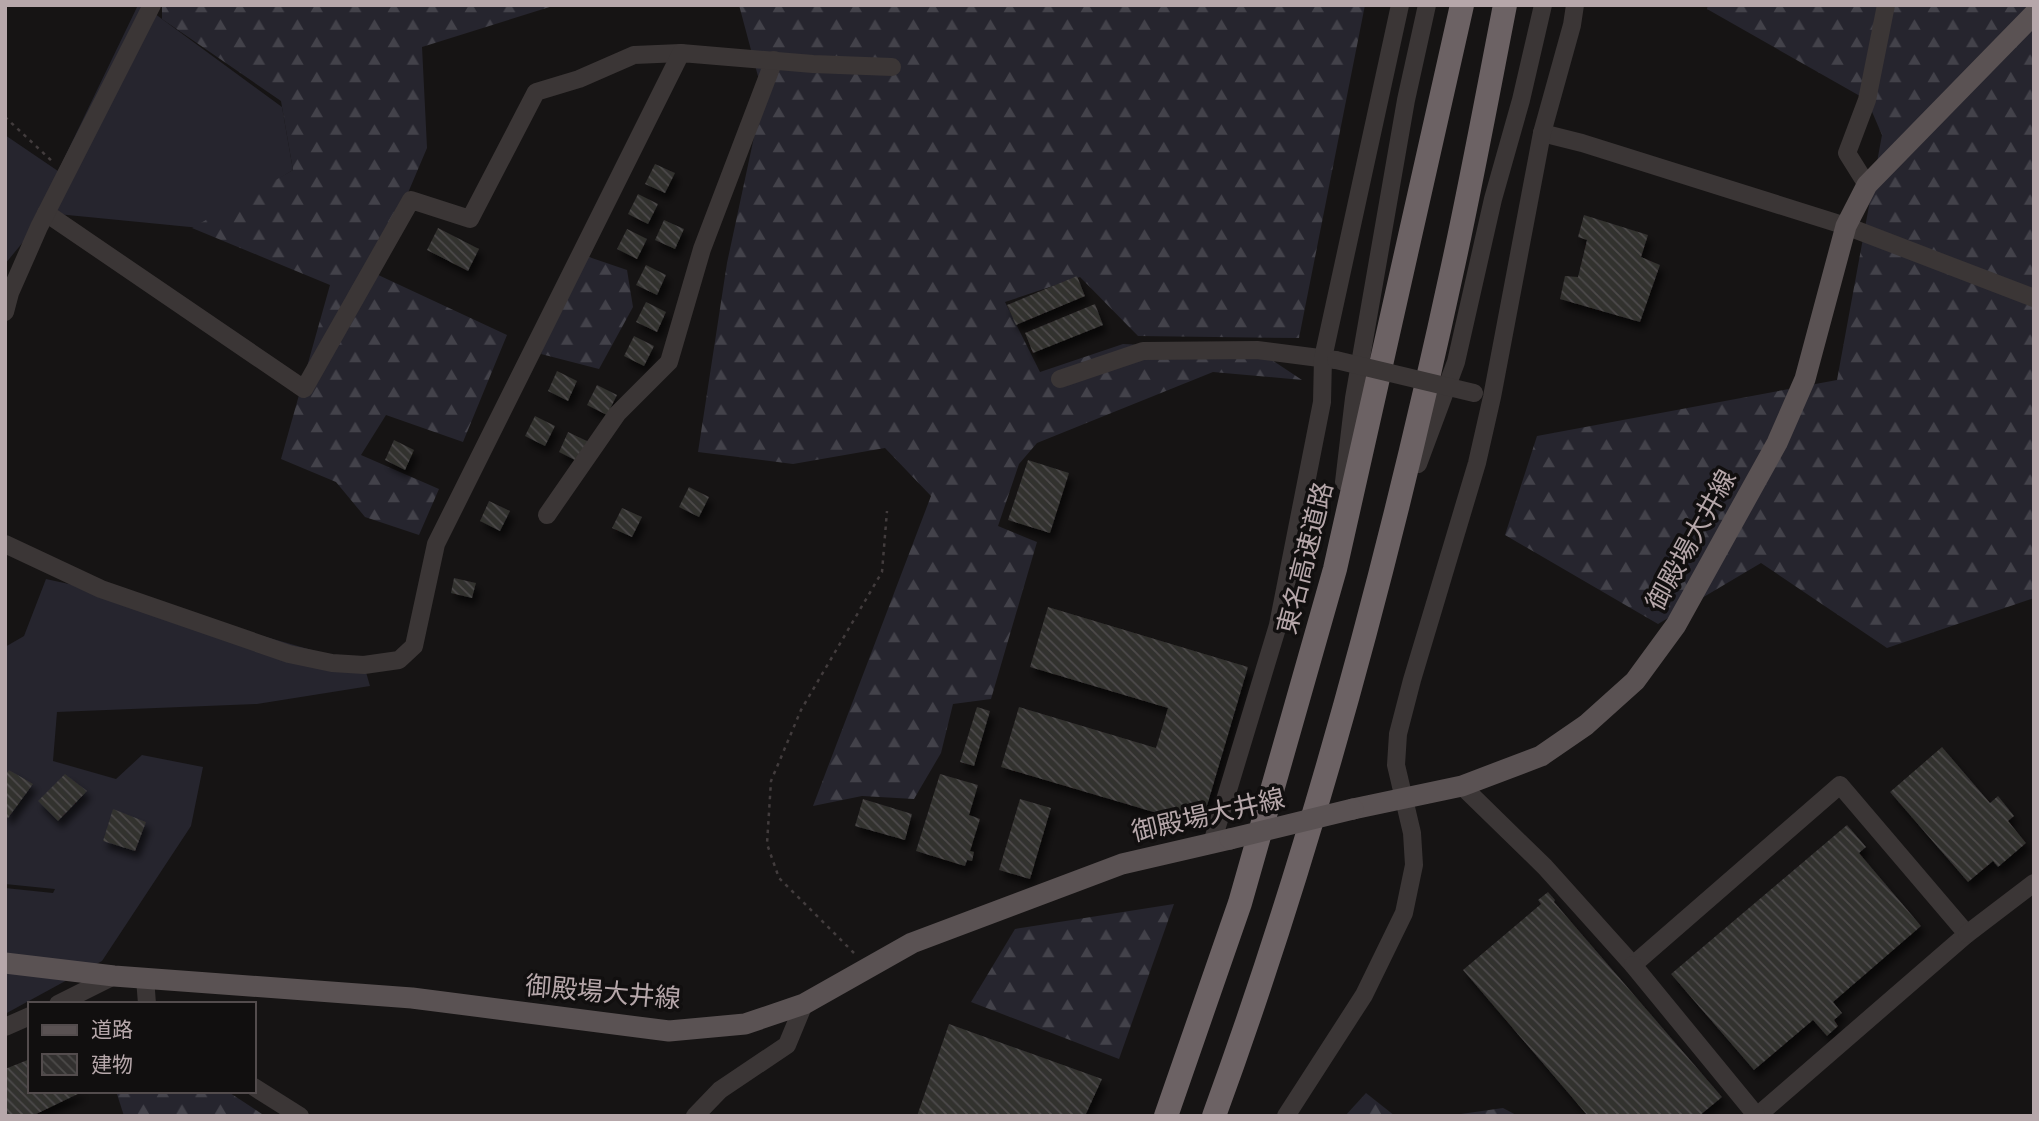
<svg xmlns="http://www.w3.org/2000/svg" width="2039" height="1121" viewBox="0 0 2039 1121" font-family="Jost,'Noto Sans JP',sans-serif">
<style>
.grass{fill:#26252e}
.forest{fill:url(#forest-firs)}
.building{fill:url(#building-back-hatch);filter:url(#shadow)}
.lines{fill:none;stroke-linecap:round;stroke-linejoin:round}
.path{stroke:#423c3d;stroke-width:2.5;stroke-dasharray:3.5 5;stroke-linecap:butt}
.minor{stroke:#3b3636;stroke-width:18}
.major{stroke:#5a5253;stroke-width:21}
.highway{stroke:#6c6264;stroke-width:24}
.minor-bridge{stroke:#3b3636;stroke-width:18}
.major-bridge{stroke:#5a5253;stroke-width:21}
.labels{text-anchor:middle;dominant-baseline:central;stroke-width:7;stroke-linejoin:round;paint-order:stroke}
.street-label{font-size:26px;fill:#b6a7aa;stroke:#110f0f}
</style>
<defs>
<pattern id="forest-firs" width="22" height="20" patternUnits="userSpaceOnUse" patternTransform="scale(1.75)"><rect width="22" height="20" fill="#26252e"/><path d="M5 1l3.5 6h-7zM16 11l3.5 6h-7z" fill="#43424a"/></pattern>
<pattern id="building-back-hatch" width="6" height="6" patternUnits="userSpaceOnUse" patternTransform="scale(1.75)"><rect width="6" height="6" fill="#32302f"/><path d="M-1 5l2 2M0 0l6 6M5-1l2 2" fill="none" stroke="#4d4b4a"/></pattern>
<filter id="shadow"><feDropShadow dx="4" dy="7" stdDeviation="3.5" flood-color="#0009"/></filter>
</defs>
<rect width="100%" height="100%" fill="#161414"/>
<g class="grass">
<path d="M138,5h5l139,102 11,63 -93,58 -153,-15 -42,51v-129l53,36z"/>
<path d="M46,579l78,17 240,69 6,21 -113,18 -200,8 -4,49 63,18 26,-24 61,12 -12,59 -89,135 -97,53v-126l48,5 2,-4 -50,-5v-237l19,-11z"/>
</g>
<g class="forest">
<path d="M162,5h394l-134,42 5,101 -53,125 133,62 -44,107 -77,-27 -25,40 78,34 -20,46 -54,-18 -29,-35 -55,-23 49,-174 -138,-57 101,-58 -12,-69 -119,-82z"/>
<path d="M739,5h626l-66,333 -161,-2 -58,-59 -75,25 35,70 83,-28 134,6 45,30 -89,-8 -176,71 -18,21 -21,62 39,16 -46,157 -38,5 -12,49 -27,46 -52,-3 -49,10 118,-310 -46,-48 -92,16 -95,-12 29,-189 36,-168z"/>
<path d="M1708,5h326v593l-147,50 -126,-85 -103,61 -153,-89 32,-99 300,-56 45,-245 -15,-35 -160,-91z"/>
<path d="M583,255l44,15 6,37 -34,62 -58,-15 28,-79z"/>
<path d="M1174,904l-55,155 -148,-57 44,-73z"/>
<path d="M116,1091h111l38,25h-141z"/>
<path d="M1366,1093l29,23h-50z"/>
<path d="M1503,1108l15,8h-71z"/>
</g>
<g class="building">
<path d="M655,164l20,9 -10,20 -20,-9z"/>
<path d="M638,194l20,10 -10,20 -20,-10z"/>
<path d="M1584,215l64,20 -7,22 19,8 -20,57 -80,-23 5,-23 13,1 9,-37 -9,-3z"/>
<path d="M664,220l20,9 -9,20 -20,-9z"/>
<path d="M438,228l41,21 -11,22 -41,-21z"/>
<path d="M627,229l20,10 -10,20 -20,-10z"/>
<path d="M646,265l20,10 -9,20 -21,-10z"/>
<path d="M1077,276l8,20 -69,29 -9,-20z"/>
<path d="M646,302l20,10 -9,20 -21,-10z"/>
<path d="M1095,304l8,21 -70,28 -8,-20z"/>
<path d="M634,336l20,10 -10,20 -20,-10z"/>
<path d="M557,371l20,10 -9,20 -20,-10z"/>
<path d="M597,385l20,10 -10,20 -20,-10z"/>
<path d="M535,416l20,10 -10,20 -20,-10z"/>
<path d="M568,432l21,10 -10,20 -20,-10z"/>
<path d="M394,440l20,10 -9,20 -20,-10z"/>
<path d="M1028,460l41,13 -19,60 -42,-13z"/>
<path d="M689,487l20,10 -10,20 -20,-10z"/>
<path d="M489,501l21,10 -10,20 -20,-10z"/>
<path d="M622,508l20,9 -10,20 -20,-9z"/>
<path d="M454,578l22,5 -4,15 -21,-5z"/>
<path d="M1048,607l200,60 -47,159 -200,-59 18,-60 137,41 12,-40 -138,-41z"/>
<path d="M977,707l13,4 -16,55 -14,-4z"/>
<path d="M1942,747l48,56 8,-7 16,20 -6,5 18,22 -28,24 -5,-6 -25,21 -78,-90z"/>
<path d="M9,770l24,14 -25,34 -3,-2v-41z"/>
<path d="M65,774l22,17 -29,30 -20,-20z"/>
<path d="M940,774l38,11 -9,30 11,4 -10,32 4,1 -2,9 -5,-1 -2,6 -49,-15z"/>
<path d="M863,799l49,15 -7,26 -50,-14z"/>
<path d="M1020,799l31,9 -21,71 -31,-9z"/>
<path d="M113,809l33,13 -11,29 -32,-10z"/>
<path d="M1847,825l19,22 -7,6 62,73 -88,76 9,11 -8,7 4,6 -11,10 -14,-16 -59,50 -83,-96z"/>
<path d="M1548,892l7,8 -1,2 168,195 -23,19h-111l-125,-146 78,-66 -3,-4z"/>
<path d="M949,1024l153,55 -17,37h-168z"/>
<path d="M30,1059v32h54l-52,25h-27v-47z"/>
</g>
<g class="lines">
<g class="path">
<path d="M5,117l49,46"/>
<path d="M854,953l-75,-75 -12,-34 4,-63 30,-71 81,-138 5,-61"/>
</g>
<g class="minor">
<path d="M1542,133l40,10 264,83 188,72"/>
<path d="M1867,185l-20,-32 20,-53 19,-95"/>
<path d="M46,213l258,176 107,-189 59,19 66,-127 43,-13 55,-24 47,-2"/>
<path d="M5,312l5,-19 29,-66 113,-222"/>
<path d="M1060,379l83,-28 114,-1 78,10"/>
<path d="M1418,464l38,-102 37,-163 28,-99 22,-95"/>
<path d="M1344,482l10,-84 52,-298 21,-95"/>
<path d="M547,515l70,-101 52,-52 33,-113 72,-189"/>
<path d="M5,544l96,45 188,65 43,9 32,2 35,-5 15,-14 22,-102 245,-491 132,11 79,3"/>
<path d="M1462,786l83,81 88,98 207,-180 127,149 -210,182"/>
<path d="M1212,843l66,-218 44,-223 1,-44 77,-353"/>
<path d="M1967,934l67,-51"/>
<path d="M1633,965l123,150"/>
<path d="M145,978l2,26"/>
<path d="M58,1004l56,-28"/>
<path d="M5,1027l25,-11"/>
<path d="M254,1087l46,29"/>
<path d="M695,1116l25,-26 67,-45 17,-41"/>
<path d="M1286,1116l78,-121 40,-82 10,-48 -2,-32 -16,-68 2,-31 14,-54 65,-217 15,-66 50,-264 30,-108 3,-20"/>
</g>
<g class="major">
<path d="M1353,809l109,-23 79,-30 45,-31 49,-44 41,-56 101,-182 28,-64 41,-153 21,-41 167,-171"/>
<path d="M5,963l109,13 298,22 257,33 76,-7 59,-20 108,-61 210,-79 108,-25"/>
</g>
<g class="highway">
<path d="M1166,1116l74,-213 95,-334 127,-564"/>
<path d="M1214,1116c101,-276 177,-563 239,-850 19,-87 35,-174 52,-261"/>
</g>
<path class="minor-bridge" d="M1336,360l138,33"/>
<path class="major-bridge" d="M1230,839l123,-30"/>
</g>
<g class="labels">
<g class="street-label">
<text transform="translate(1691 540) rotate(-61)">御殿場大井線</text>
<text transform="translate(1305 558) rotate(-76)">東名高速道路</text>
<text transform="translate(1208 815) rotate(-13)">御殿場大井線</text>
<text transform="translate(603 992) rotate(5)">御殿場大井線</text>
</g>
</g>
<rect width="2039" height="1121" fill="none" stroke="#b6a7aa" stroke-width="14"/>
<rect x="28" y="1002" width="228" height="91" fill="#110f0f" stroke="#534c4d" stroke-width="2"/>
<rect x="42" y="1025" width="35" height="10" fill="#5a5253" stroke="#534c4d" stroke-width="2"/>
<text x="91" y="1037" font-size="21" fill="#b6a7aa">道路</text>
<rect x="42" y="1054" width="35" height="21" fill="url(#building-back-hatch)" stroke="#534c4d" stroke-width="2"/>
<text x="91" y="1072" font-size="21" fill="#b6a7aa">建物</text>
</svg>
